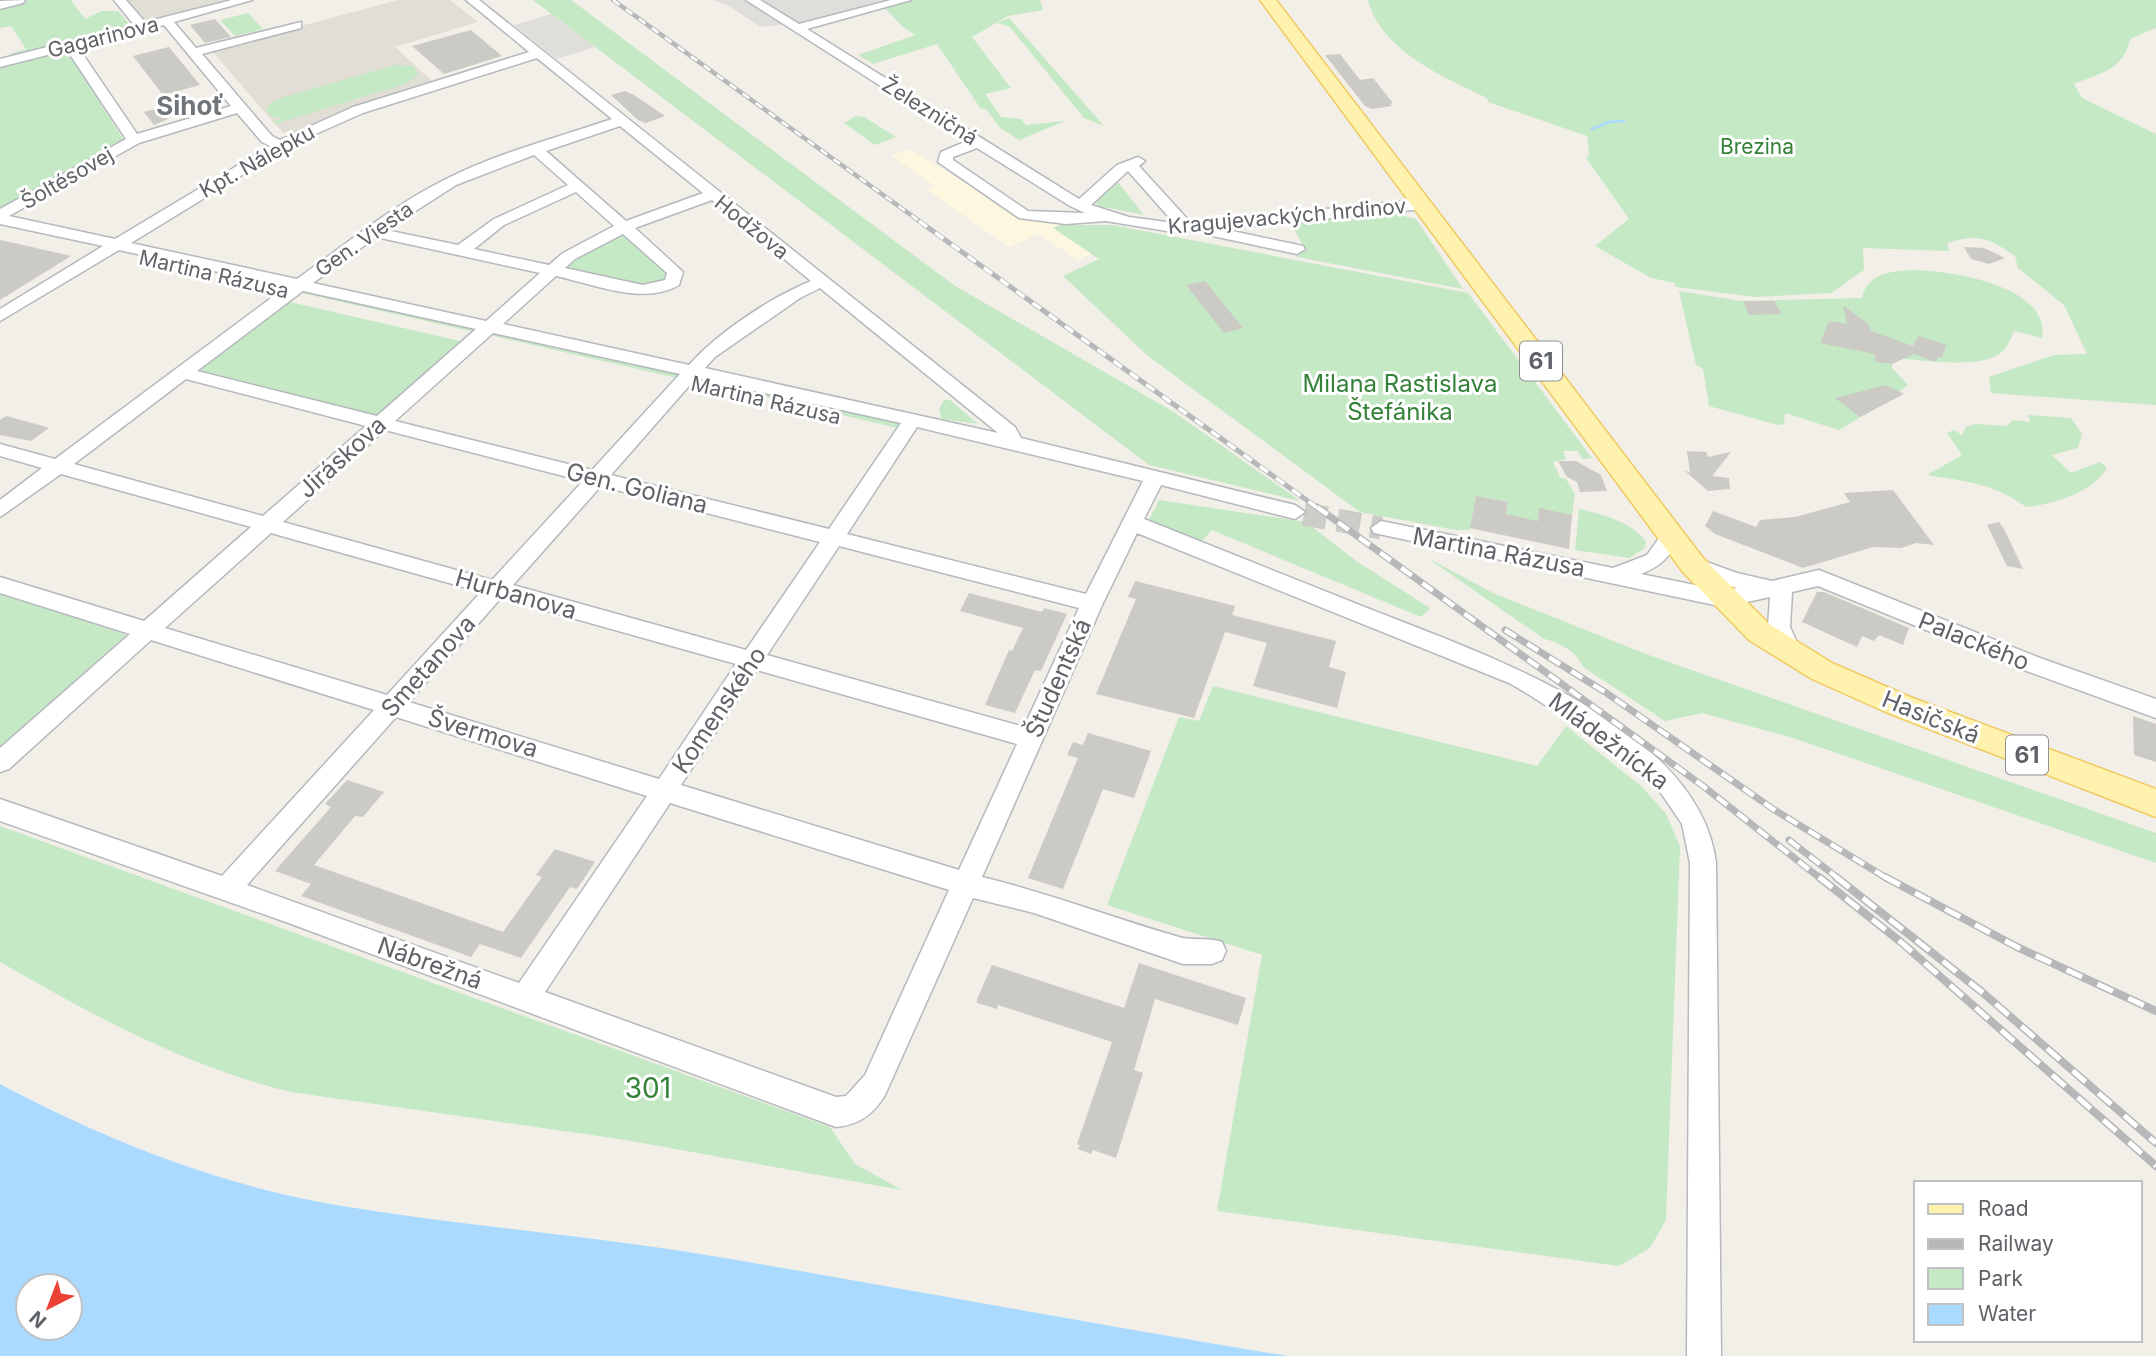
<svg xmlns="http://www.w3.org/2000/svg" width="2156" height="1356" viewBox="0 0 2156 1356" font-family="Inter,sans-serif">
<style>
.commercial{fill:#fef7e0}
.industrial{fill:#e0deda}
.education{fill:#e1ded6}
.green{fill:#c5e8c5}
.water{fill:#aadaff;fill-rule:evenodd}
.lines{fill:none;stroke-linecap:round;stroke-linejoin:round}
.stream{stroke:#aadaff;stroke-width:2.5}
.building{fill:#cccac5}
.minor-tunnel{stroke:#ccccc8;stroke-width:23;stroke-dasharray:23 11;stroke-linecap:butt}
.minor-casing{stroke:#b5b8bc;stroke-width:3}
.major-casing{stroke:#f2c960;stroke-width:3}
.minor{fill:#fff;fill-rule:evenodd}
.major{fill:#fff2af;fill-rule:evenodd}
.rail-far3-casing{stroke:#b6b7b8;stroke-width:4.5}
.rail-far2-casing{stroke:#b6b7b8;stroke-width:5}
.rail-far1-casing{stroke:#b6b7b8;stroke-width:7}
.rail-casing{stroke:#b6b7b8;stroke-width:8}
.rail-far3{stroke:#fff;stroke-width:2.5;stroke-dasharray:8;stroke-linecap:butt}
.rail-far2{stroke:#fff;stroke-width:3.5;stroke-dasharray:10;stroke-linecap:butt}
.rail-far1{stroke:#fff;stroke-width:4.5;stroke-dasharray:13;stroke-linecap:butt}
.rail{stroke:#fff;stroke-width:5;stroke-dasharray:17;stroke-linecap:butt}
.labels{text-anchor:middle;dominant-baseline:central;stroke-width:6;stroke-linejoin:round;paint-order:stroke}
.far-street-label{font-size:21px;fill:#5f6368;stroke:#fff}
.far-park-label{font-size:21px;fill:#348238;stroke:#fff}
.shield{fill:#fff;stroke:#8f9295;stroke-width:2}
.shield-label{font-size:23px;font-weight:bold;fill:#5f6368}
.park-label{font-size:24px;fill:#348238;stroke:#fff}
.street-label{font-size:24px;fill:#5f6368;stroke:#fff}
.far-district-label{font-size:26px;font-weight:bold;fill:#70757a;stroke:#fff}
.near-park-label{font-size:28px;fill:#348238;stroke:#fff}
</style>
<rect width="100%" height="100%" fill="#f1efe8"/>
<path class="commercial" d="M910,149l115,72 60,4 7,29 -14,6 -39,-26 -30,13 -82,-57 8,-4 -44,-30z"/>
<g class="industrial">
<path d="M713,0h187l-88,22 -52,5 -29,-20z"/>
<path d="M551,14l44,33 -38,12 -43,-34z"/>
</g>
<g class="education">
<path d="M128,0h108l-89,23z"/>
<path d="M398,0h52l28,22 -83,25 37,34 -80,26 -56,26 -14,-1 -71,-82z"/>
</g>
<g class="green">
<path d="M0,0h71l14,19 17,-8h16l13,15 -113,30 -9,-2 17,-5 -15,-23 -11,2z"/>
<path d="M533,0h38l384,286 219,126 126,89 -151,-36z"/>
<path d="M916,0h124l3,10 -35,6 -36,21 39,51 -26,6 16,23 20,2 5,6 39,-4 -46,19 -19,-12 -14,-19h-5l-44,-65 -64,20 -15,-9 57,-20 -12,-8 -19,-20z"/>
<path d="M1368,0h788v28l-26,11c-7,32 -29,33 -56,45l8,14 74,36v271l-165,-12 -2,-16 65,-22 33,-1 -23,-49 -46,-37 -3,-12c-25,-18 -38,-23 -68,-13l2,8 -86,-3 1,22 -33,23 -76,4 -79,-10 -1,-4 -24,-5 -56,-32 34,-27 -43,-61 3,-3 -2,-19 -99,-34 -1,-4c-43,-21 -106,-47 -119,-98z"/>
<path d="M248,13l15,16 -28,7 -15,-16z"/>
<path d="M1009,18l95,108 -20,-8 -74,-91 -13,-4z"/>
<path d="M66,48l57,91 -2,4 -121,67v-145z"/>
<path d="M395,65l18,1 5,8 -13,10 -130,40 -2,-2 11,-4 -11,-1 -7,-6 3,-7 11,-6z"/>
<path d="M856,116l8,1 32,20 -21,8 -31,-22z"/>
<path d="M1117,181l27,34 -46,-9 -3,-5z"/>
<path d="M1390,212l26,7 47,70 -166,-32 6,-12 -13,-23z"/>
<path d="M1060,225h52l356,68 124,165 -10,1 -4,-8h-15l3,8 -13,3 7,15 6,2 9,15 -3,21 -33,-6 -1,12 -32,-6 2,-13 -32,-6 -6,34h-14l-96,-18 -212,-156 -85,-80 36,-17 -46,-31z"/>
<path d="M626,233l42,37 4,8 -21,10 -89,-18 37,-26z"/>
<path d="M1910,270c35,0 141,14 132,68l-28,-7c-3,7 -6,15 -11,20 -20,20 -85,8 -111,7v10l16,17 -20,16 -49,29 -54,-17 -1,11 -6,1 -69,-19 -6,-37 -7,-4 -17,-74 62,10 121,-3c6,-24 25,-26 48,-28z"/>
<path d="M303,290l175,38 -4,4 -172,-39z"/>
<path d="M290,302l170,39 -82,75 -179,-46z"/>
<path d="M490,332l190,42 -3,4 -188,-43z"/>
<path d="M697,377l204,46 1,2 -4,3 -206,-48z"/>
<path d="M944,400h6l28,24 -36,-5 -3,-10z"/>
<path d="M2028,415l43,3 11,16 -4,14 -26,7 19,18 29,-11 7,6c-15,25 -53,36 -81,39 -30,-23 -62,-26 -99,-32l35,-20 -15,-22 7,-3 8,5 4,-8 10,-3 31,2 6,-6 17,2z"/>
<path d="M1159,500l147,22 50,39 74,47 -9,9 -209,-87 -12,13 -52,-21z"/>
<path d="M1579,509c22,5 54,13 67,33l-2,7 -15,9 -54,-8z"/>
<path d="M1426,557l67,36 153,61 510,179v30l-363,-125 -91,-25 -37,8 -82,-54c-4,-14 -26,-26 -39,-28z"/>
<path d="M0,592l126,43 -126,112z"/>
<path d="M1213,686l324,80 29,-40 76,61 24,27 14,32 -14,374 -16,28 -31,18 -402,-55 45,-256 -155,-50 72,-188 20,4z"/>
<path d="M0,826l830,301 25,37 47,26 -282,-51 -329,-47c-104,-25 -199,-77 -291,-130z"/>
</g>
<path class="water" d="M0,1084c105,56 219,101 336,121 125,21 251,30 376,51 192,32 384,69 576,100h-1288zM70,1286v42h-42v-42z"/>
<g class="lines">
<path class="stream" d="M1592,129l17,-7 15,-1"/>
</g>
<g class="building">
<path d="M215,19l16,18 -26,6 -15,-18z"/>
<path d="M471,30l31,26 -58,18 -32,-28z"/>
<path d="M169,47l31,38 -37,10 -30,-39z"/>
<path d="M1340,54l20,26 13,-2 20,25 -3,1 2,2 -20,3 -7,-3 -40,-51z"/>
<path d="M625,91l9,4 31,21 -19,7 -8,-3 -27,-25z"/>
<path d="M159,108l9,11 -14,6 -10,-13z"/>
<path d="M0,240l10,2 61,14 -71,44z"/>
<path d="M1964,247l20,1 21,10 -16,6 -18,-5z"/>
<path d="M1205,281l38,47 -19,5 -38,-48z"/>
<path d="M1743,301h31l8,13 -33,1z"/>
<path d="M1843,305l25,19 3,7 42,15 6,-10 27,9 -4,13 -4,-1 -2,5 -22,-8 -22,10 -17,-2v-8l-55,-11 9,-22 18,3z"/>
<path d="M1886,385l18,9 -44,23 -25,-19z"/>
<path d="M6,416l37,10 6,2 -18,13 -31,-6v-15z"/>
<path d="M1687,451l19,1 2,5 23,-5 -19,24 17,2 1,11 -22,2 -23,-20 5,1z"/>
<path d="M1558,461h18l25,14 6,16 -27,1 -3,-10 -10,-5z"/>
<path d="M1893,490l41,55 -18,-2 -15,5 -28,-1 -70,21 -88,-34 -10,-8 8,-15 43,16 4,-7 35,-3 55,-15 -6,-9z"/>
<path d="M1476,496l32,6 -2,12 32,7 1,-13 33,7 -3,34 -99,-21z"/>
<path d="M1999,522l5,7 19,40 -16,-3 -20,-41z"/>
<path d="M1135,581l100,25 -3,9 104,26 -7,26 17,5 -9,36 -84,-22 14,-43 -42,-11 -31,86 -98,-24 40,-95 -8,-2z"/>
<path d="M1817,592h7l85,36 -6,17 -24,-10 -5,6 -12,-5 -5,11 -55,-25z"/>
<path d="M969,593l73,19 2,-4 23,6 -26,57 -6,-1 -20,43 -30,-8 24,-55 3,1 11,-23 -63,-17z"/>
<path d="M2133,716l23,8v38l-22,-7z"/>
<path d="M1088,733l63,18 -17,47 -31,-9 -40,100 -35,-11 50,-120 -11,-3 6,-13 10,3z"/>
<path d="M347,780l37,12 -21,25 -8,-1 -41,49 189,67 39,-55 -6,-2 19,-26 40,13 -18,27 -7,-2 -49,71 -41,-14 -9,13 -170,-61 10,-12 -36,-13 56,-64 -6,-3z"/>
<path d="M1139,963l107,35 -8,27 -83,-26 -21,71 9,3 -27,85 -23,-8 -2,4 -13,-5 2,-4 -3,-1 35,-102 -114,-37 -1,4 -20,-6v-4l15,-34 132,43z"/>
</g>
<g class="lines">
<path class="minor-tunnel" d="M1304,514l77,14"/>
<g class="minor-casing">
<g id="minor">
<path d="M25,0l-2,3 -23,6v-8z"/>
<path d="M114,0h12l19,22 87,-22h20l-78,22 22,26 105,-26v6l-99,26 70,82 8,4 73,-33 176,-55 -63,-52h13l536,427 6,11 274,67 10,7 -10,7 -134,-34 -17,34c73,29 145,58 218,87 112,45 337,117 354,257l5,493h-34l3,-493 -8,-39 -21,-31 -63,-54 -70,-45 -19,-11 -372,-150 -34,70 -121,274c67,16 131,41 197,60 14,4 28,0 43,5l4,9 -4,9 -10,4h-29l-149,-51 -61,-15 -88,197c-11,19 -26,30 -49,32l-550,-205 -286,-101v-22l222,77 152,-166 -223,-70 -142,129 -9,3v-24l130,-114 -130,-41v-16l144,44 107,-94 -190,-53 -61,43v-17l42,-32 -42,-12v-12l55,15 231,-172 -167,-37 -119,71v-12l103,-63 -103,-22v-15l126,-70 -59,-89 -67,17v-8l134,-34zM164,25l67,81 -94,28 -59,-87zM537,58l75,61c-56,19 -115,34 -168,61 -52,26 -99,65 -147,99l-166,-36 160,-98 72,-32zM237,113l25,29 8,4 -155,93 -106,-23 130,-73zM620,126l83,67 -77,28 -80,-70zM534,155l34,30 -74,34 -36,26 -72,-15 70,-45zM576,192l38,34 -51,27 -14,12 -75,-16 30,-24zM712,200l99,81c-41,17 -93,51 -122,84l-186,-41 53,-48c37,8 88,30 123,9l4,-13 -48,-44zM623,234l44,39 -2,7 -22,5 -78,-17 10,-9zM376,237l164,36 -54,48 -173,-38zM820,288l178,145 -293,-65 10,-11 85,-59zM303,291l173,38 -99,87 -180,-45zM493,333l187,41 -88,96 -197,-49zM696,378l205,45 -72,106 -218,-54zM186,379l180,47 -103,90 -189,-52zM917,427l226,54 -57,113 -239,-60zM385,430l198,51 -91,99 -209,-58zM601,486l219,56 -74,108 -233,-65zM271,533l210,59 -94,103 -222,-67zM839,546l240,62 -55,119 -257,-72zM501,598l235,66 -77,115 -250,-77zM757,670l260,74 -58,126 -278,-85zM396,717l251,79 -128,187 -272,-98zM670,803l279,87 -84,185 -19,21 -10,1 -291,-105z"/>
<path d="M746,0h14l39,24 92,-24h20l-104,29 272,170 38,-34 21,-8 7,4 -6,5 52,57 232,-24 8,5 -8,5 -200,20 80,17 2,3 -8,5 -89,-19 -1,-4 -34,1 -67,-11 -40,3 -47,-6 -81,-56 3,-10 26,-11zM977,148l93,58 15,7 -57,-2 -75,-51v-3zM1128,171l46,52 -45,-6 -38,-12z"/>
<path d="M1381,521l232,47 34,-13 17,-24 7,-2 10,7c-12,21 -18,29 -40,38l83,17 13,-3 -51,-18 -3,-5 3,-5 7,-3 44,16 35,8 47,-11 221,88 116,41v19l-132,-48 -206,-84 -26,6 -2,35 12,27 -3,6 -8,3 -8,-3 -15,-33 2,-30 -46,10 -350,-74 -3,-5z"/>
</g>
</g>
<g class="major-casing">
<path id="major" d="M1260,0h16l427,558 66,66 63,39 78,34 246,92v28l-268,-104 -76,-34 -63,-39 -66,-68z"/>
</g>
<use href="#minor" class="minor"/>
<use href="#major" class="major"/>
<g class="rail-far3-casing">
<path id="rail-far3" d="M613,0l309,223"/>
</g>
<g class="rail-far2-casing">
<path id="rail-far2" d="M919,221l400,288"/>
</g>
<g class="rail-far1-casing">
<g id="rail-far1">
<path d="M1317,507l386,279 118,93"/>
<path d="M1505,630l100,62 168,117 115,70"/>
<path d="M1789,840l50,39"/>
</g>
</g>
<g class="rail-casing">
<g id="rail">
<path d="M1819,877l83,66 254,223"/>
<path d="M1836,877l146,115 174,151"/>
<path d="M1885,877l132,70 139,64"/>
</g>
</g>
<use href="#rail-far3" class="rail-far3"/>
<use href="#rail-far2" class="rail-far2"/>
<use href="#rail-far1" class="rail-far1"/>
<use href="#rail" class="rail"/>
</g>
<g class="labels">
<g class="far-street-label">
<text transform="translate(103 37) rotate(-14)">Gagarinova</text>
<text transform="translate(930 111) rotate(32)">Železničná</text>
<text transform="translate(257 161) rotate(-29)">Kpt. Nálepku</text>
<text transform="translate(67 178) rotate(-30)">Šoltésovej</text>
<text transform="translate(1287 216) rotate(-5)">Kragujevackých hrdinov</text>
<text transform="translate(752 227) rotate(39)">Hodžova</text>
<text transform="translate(364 239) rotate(-35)">Gen. Viesta</text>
<text transform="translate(214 274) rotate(13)">Martina Rázusa</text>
<text transform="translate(766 400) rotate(13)">Martina Rázusa</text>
</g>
<g class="far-park-label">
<text x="1757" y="146">Brezina</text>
</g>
<g class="shield">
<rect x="1520" y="341.5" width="42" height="39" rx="5"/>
<rect x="2006" y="735.5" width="42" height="39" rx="5"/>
</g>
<g class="shield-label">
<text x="1541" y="361">61</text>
<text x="2027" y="755">61</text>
</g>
<g class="park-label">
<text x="1400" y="383">Milana Rastislava<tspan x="1400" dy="28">Štefánika</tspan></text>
</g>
<g class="street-label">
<text transform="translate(342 457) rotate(-42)">Jiráskova</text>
<text transform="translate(637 488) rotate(14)">Gen. Goliana</text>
<text transform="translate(1499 552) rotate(11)">Martina Rázusa</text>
<text transform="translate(516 594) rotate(16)">Hurbanova</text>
<text transform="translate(1974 641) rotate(22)">Palackého</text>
<text transform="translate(428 666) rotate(-48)">Smetanova</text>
<text transform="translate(1058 678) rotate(-66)">Študentská</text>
<text transform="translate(719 710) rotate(-56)">Komenského</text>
<text transform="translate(1931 717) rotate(22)">Hasičská</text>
<text transform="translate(483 733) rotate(17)">Švermova</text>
<text transform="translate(1609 741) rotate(37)">Mládežnícka</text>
<text transform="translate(430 963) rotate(20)">Nábrežná</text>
</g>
<g class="far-district-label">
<text x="190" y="105">Sihoť</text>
</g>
<g class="near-park-label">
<text x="648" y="1088">301</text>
</g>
</g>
<rect x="1914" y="1181" width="228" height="161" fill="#ffffff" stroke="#bfc1c3" stroke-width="2"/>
<rect x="1928" y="1204" width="35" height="10" fill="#fff2af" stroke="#bfc1c3" stroke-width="2"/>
<text x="1978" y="1216" font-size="21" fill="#5f6368">Road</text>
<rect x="1928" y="1239" width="35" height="10" fill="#b6b7b8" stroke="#bfc1c3" stroke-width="2"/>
<text x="1978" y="1251" font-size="21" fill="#5f6368">Railway</text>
<rect x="1928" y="1268" width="35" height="21" fill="#c5e8c5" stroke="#bfc1c3" stroke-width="2"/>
<text x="1978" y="1286" font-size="21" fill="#5f6368">Park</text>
<rect x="1928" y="1304" width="35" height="21" fill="#aadaff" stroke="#bfc1c3" stroke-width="2"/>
<text x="1978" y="1321" font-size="21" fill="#5f6368">Water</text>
<g transform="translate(49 1307) rotate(222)"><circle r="33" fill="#ffffff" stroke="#bfc1c3" stroke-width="2"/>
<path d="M0-5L12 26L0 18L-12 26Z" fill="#ea4335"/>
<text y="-10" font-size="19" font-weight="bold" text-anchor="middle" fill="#5f6368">N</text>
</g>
</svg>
